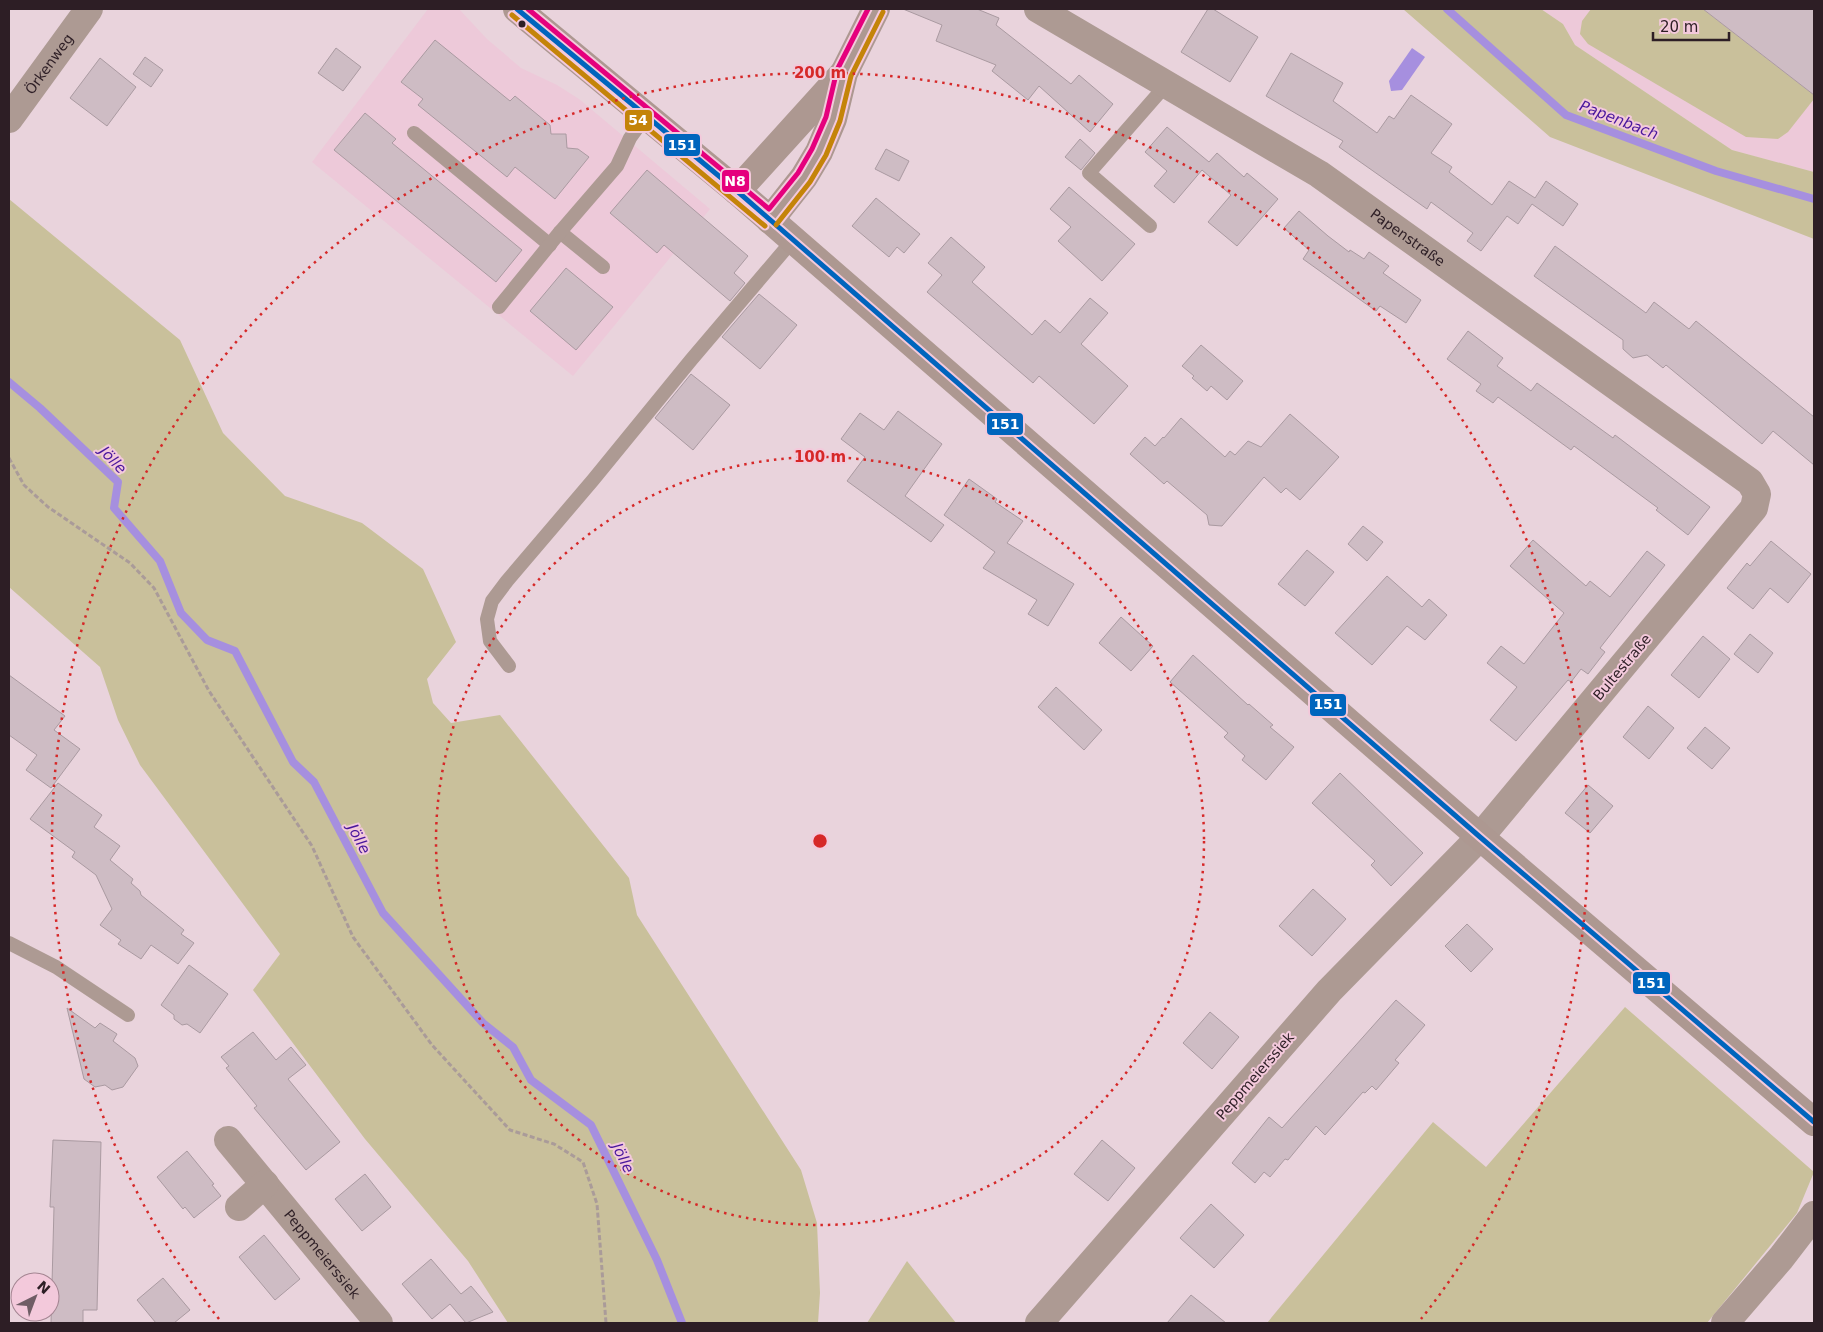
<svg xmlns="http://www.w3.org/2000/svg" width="1823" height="1332" viewBox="0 0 1823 1332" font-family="'DejaVu Sans',sans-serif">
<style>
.built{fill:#edc9d9}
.green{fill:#c9c09b}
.water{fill:#a68fdf}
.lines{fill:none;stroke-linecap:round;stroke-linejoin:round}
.stream{stroke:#a68fdf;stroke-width:8}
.building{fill:#cebcc4;stroke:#aa9aa1}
.path{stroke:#aa9b99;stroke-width:3;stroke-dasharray:5 2.5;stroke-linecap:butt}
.lane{stroke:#ad9a93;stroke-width:14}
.street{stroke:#ad9a93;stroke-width:28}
.secondary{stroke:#ad9891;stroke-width:28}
.bus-1-casing{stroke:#f3c9db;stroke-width:9}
.bus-2-casing{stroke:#f3c9db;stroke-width:9}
.bus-3-casing{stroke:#f3c9db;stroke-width:9}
.bus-1{stroke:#0065bd;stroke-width:5}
.bus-2{stroke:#c48409;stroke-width:5}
.bus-3{stroke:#e5007d;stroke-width:5}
.ring{fill:none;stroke:#d62828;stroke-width:2.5;stroke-dasharray:2.5 5}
.bus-dot{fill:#2d1e25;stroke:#f3c9db;stroke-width:2}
.labels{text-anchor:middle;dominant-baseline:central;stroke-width:4;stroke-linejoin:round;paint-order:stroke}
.street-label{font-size:14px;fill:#2d1e25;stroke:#f3c9db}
.water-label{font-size:15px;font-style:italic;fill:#48169c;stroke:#f3c9db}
.centre{fill:#d62828;stroke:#f3c9db;stroke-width:2.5}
.ring-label{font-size:15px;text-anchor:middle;font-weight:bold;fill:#d62828;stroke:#f3c9db;stroke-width:4;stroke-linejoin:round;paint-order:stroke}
.line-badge{stroke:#f3c9db;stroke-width:2}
.badge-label{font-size:14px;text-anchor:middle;font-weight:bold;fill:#fff}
</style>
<rect width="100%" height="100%" fill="#e9d3dc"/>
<g class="built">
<path d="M428,9h31l28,30 34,29 36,17 22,14 131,110 -137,167 -261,-214z"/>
<path d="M1541,9h273v163l-82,-22 -157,-105 -12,-21z"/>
</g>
<g class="green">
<path d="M1403,9h138l22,15 12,21 157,105 82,22v67l-264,-102z"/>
<path d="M1591,9h112l111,86v4l-26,33 -10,7 -32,-2 -158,-93 -8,-10 2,-13z"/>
<path d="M9,199l171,141 43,93 62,63 77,27 61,46 33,73 -29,37 6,24 18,20 49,-8 129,163 8,37 164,255 16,53 3,70 -2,30h-310l-40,-62 -103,-122 -112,-149 27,-36 -140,-189 -22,-45 -18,-53 -91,-80z"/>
<path d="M1625,1007l189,165 -17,41 -90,110h-440l166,-201 53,45z"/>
<path d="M907,1261l49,62h-89z"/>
</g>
<path class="water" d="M1412,48l13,9 -23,33 -11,1 -2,-10z"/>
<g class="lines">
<g class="stream">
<path d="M1447,9l119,106 150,56 98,28"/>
<path d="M9,382l31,26 78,74 -4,26 46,53 21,52 26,27 28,11 58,111 21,20 69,131 100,110 30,24 18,33 60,45 66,135 25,63"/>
</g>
</g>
<g class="building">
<path d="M903,9h74l22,9 -3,7 75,59 8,-9 34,29 -23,28 -51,-46 -11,14 -36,-29 4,-6 -60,-24 6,-16z"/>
<path d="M1208,9h5l45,28 -28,45 -49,-30z"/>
<path d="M1703,9h111v86z"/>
<path d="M435,40l75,61 5,-5 35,29 1,9h15l1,14 11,1 11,8 -34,42 -40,-32 -8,10 -89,-72 5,-6 -22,-17z"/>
<path d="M336,48l25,19 -18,24 -25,-18z"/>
<path d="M1291,53l52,30 -10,18 44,32 12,-17 5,3 17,-24 41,29 -21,29 21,14 -3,5 43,33 17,-24 26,17 11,-17 32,23 -15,22 -31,-22 -14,20 -11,-8 -26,35 -14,-10 6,-8 -42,-31 -4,7 -88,-62 4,-6 -77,-45z"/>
<path d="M145,57l18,13 -12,17 -18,-13z"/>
<path d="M100,58l36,29 -29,39 -37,-28z"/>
<path d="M365,113l31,26 -4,4 130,107 -26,32 -162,-132z"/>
<path d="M1167,127l42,35 8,-9 27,24 3,-4 31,26 -41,47 -29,-24 23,-27 -29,-25 -28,33 -20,-17 13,-15 -22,-19z"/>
<path d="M1080,139l15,14 -14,17 -16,-13z"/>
<path d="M886,149l23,12 -10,20 -24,-12z"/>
<path d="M647,170l101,86 -14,17 11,10 -15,18 -66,-56 -7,8 -47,-40z"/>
<path d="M1069,187l66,57 -33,37 -44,-40 13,-14 -21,-18z"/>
<path d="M876,198l44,36 -16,19 -7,-6 -8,10 -37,-31z"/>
<path d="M1299,211l29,25 21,16 1,-2 14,9 5,-7 20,14 -6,7 38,27 -15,23 -26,-17 -4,5 -73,-52 6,-9 -25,-22z"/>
<path d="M951,237l34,30 -13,15 60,53 13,-15 15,13 30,-35 18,15 -27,31 47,42 -34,38 -55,-48 -6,7 -106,-91 15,-17 -14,-12z"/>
<path d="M1555,246l91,67 8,-11 35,27 7,-8 118,96v48l-41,-34 -11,13 -96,-79 -3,3 -16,-13 -14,3 -10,-9v-9l-89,-64z"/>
<path d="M566,268l47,39 -37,43 -46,-39z"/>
<path d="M759,294l38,31 -37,44 -38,-32z"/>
<path d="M1468,331l35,27 -6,8 34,25 6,-8 76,55 2,-3 95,72 -22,28 -32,-25 2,-2 -84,-62 -3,4 -73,-53 -5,6 -17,-12 5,-7 -34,-25z"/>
<path d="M1201,345l42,36 -16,19 -16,-14 -4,5 -15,-13 2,-2 -12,-10z"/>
<path d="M691,374l39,31 -37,45 -38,-32z"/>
<path d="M898,411l44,33 -37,52 39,29 -13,17 -84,-61 18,-24 -24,-18 19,-26 24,17z"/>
<path d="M1290,414l49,43 -39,43 -14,-12 -5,5 -17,-16 -42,49 -13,-1 -2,-10 -40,-34 -3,3 -34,-30 15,-17 10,9 8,-9 1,1 17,-20 44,39 5,-6 5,4 13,-14 13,6z"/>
<path d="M969,479l28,20 -2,3 28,19 -16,22 67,41 -26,42 -20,-12 9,-14 -54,-32 12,-16 -51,-37z"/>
<path d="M1363,526l20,16 -16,19 -19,-17z"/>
<path d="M1533,540l53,46 4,-5 20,16 37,-46 18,14 -65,83 5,4 -17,22 -7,-5 -10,13 -3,-2 -52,61 -26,-21 27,-33 -30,-24 14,-17 23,18 40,-51 -54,-47z"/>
<path d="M1771,541l40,33 -23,29 -18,-15 -17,21 -26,-21 20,-25 3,3z"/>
<path d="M1307,550l27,22 -29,34 -27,-22z"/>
<path d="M1387,576l35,31 7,-8 18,16 -22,25 -18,-14 -35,39 -37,-32z"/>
<path d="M1121,617l32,29 -22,25 -32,-28z"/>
<path d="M1750,634l23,19 -15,20 -24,-19z"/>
<path d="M1703,636l27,23 -31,39 -28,-23z"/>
<path d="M1193,655l55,50 1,-1 24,21 -3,2 24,20 -28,33 -24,-20 3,-4 -21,-19 4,-4 -58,-51z"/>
<path d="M9,675l56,41 -11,14 26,19 -29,39 -25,-18 11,-15 -28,-20z"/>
<path d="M1056,687l46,43 -18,20 -46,-43z"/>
<path d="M1648,706l26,22 -25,31 -26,-22z"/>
<path d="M1705,727l25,21 -18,21 -25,-21z"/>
<path d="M1340,773l83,80 -32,33 -20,-21 4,-4 -63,-58z"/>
<path d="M58,783l44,32 -8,12 26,19 -10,14 23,19 -2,4 9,8 1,4 43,35 -3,4 13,9 -16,21 -27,-19 -10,14 -23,-15 3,-4 -21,-15 12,-16 -16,-34 -24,-18 3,-5 -45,-33z"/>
<path d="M1588,785l25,21 -23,27 -25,-20z"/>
<path d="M1313,889l33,30 -34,37 -33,-30z"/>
<path d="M1467,924l26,25 -22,23 -26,-26z"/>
<path d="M189,965l39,29 -28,39 -13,-9 -5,1 -8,-6v-4l-13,-10z"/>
<path d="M1396,1000l29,25 -30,35 4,3 -23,27 -4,-4 -7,7 -2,-1 -38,43 -9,-9 -28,34 -3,-1 -15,18 -6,-5 -9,11 -23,-20 37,-46 13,11z"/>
<path d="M67,1008l28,20 5,-5 17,11 -4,7 22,17 3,8 -15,21 -11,3 -7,-5 -10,2 -11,-8z"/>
<path d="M1210,1012l29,25 -27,32 -29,-26z"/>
<path d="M253,1032l23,28 15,-13 15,18 -18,14 52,63 -34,28 -52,-62 3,-2 -31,-38 3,-2 -8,-9z"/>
<path d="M53,1140l48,2 -4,168h-14v13h-32l3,-116h-4z"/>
<path d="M1102,1140l33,28 -27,33 -34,-27z"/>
<path d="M187,1151l27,33 -2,1 9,11 -27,22 -9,-11 -2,2 -26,-32z"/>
<path d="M365,1174l26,33 -29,24 -27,-32z"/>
<path d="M1211,1204l33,31 -30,33 -34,-30z"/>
<path d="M264,1235l36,44 -25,21 -36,-43z"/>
<path d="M431,1259l30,35 10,-8 22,26 -27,11 -16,-19 -18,15 -30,-35z"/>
<path d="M163,1278l27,32 -16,13h-18l-19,-23z"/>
<path d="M1191,1295l35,28h-59z"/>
</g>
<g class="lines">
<path class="path" d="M9,458l15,27 24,22 82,56 24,25 55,103 103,155 41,91 79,108 78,85 44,14 29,18 14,42 9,119"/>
<g class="lane">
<path d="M414,133l136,112"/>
<path d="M1150,226l-61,-53 77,-88"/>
<path d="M560,232l43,35"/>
<path d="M499,307l61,-75 57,-66 13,-28 16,-22"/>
<path d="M509,666l-19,-25 -3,-22 5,-18 15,-20 86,-101 98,-120 102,-120"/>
<path d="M9,943l47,24 72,48"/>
</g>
<g class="street">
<path id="s1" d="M1038,9l281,165 431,308 7,12 -3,14 -274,329 -151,154 -290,332"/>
<path id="s2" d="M9,119l80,-110"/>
<path id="s3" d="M228,1140l151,183"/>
<path d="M239,1207l26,-23"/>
<path d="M1725,1323l56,-65 33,-43"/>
</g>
<g class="secondary">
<path d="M517,9l220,182 743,646 334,285"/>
<path d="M737,191l106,-117"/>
<path d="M770,220l34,-43 15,-25 14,-33 11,-46 32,-64"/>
</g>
<g class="bus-1-casing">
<path id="bus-1" d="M517,9l220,182 743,646 334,285"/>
</g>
<g class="bus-2-casing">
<g id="bus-2">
<path d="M512,15l253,211"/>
<path d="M776,225l34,-43 16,-27 14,-34 11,-45 32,-64"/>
</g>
</g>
<g class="bus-3-casing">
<path id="bus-3" d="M528,9l241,200 29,-36 14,-24 14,-32 11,-47 31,-61"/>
</g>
<use href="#bus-1" class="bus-1"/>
<use href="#bus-2" class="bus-2"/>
<use href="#bus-3" class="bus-3"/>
</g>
<g class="ring">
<circle cx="820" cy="841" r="384"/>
<path d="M219 1319A768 768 0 1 1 1421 1319"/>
</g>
<circle class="bus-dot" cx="522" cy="24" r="4.5"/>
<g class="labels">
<g class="street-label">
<text stroke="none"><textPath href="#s2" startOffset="68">Örkenweg</textPath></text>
<text stroke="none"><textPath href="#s1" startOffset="435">Papenstraße</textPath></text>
<text transform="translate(1622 667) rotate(-50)">Bultestraße</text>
<text transform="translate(1255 1076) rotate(-49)">Peppmeierssiek</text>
<text stroke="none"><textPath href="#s3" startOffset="148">Peppmeierssiek</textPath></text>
</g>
<g class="water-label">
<text transform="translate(1619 120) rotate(21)">Papenbach</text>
<text transform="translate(113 460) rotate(47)">Jölle</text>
<text transform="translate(359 839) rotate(62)">Jölle</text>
<text transform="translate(623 1158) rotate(64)">Jölle</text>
</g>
</g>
<circle cx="820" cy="841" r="8" class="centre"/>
<g class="ring-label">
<text x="820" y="78">200 m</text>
<text x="820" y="462">100 m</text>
</g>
<g class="line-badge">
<rect x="624" y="109" width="29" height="23" rx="5" fill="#c48409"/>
<rect x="663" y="133" width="38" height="24" rx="5" fill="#0065bd"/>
<rect x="721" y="169" width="29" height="24" rx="5" fill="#e5007d"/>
<rect x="986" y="412" width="38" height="24" rx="5" fill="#0065bd"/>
<rect x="1309" y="693" width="38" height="24" rx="5" fill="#0065bd"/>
<rect x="1632" y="971" width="39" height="24" rx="5" fill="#0065bd"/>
</g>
<g class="badge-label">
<text x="638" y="125">54</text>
<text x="682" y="150">151</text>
<text x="735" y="186">N8</text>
<text x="1005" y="429">151</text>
<text x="1328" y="709">151</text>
<text x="1651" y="988">151</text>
</g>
<rect width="1823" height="1332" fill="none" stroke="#2d1e25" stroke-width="20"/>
<g transform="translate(35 1297) rotate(42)"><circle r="24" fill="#f3c9db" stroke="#a48592"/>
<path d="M0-4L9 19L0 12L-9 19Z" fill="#6f5d65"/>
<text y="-8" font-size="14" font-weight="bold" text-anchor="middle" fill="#2d1e25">N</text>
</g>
<path d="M1653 32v8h76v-8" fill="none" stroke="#2d1e25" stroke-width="2.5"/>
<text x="1660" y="32" font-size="15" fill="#2d1e25" stroke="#f3c9db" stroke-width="4" paint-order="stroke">20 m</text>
</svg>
